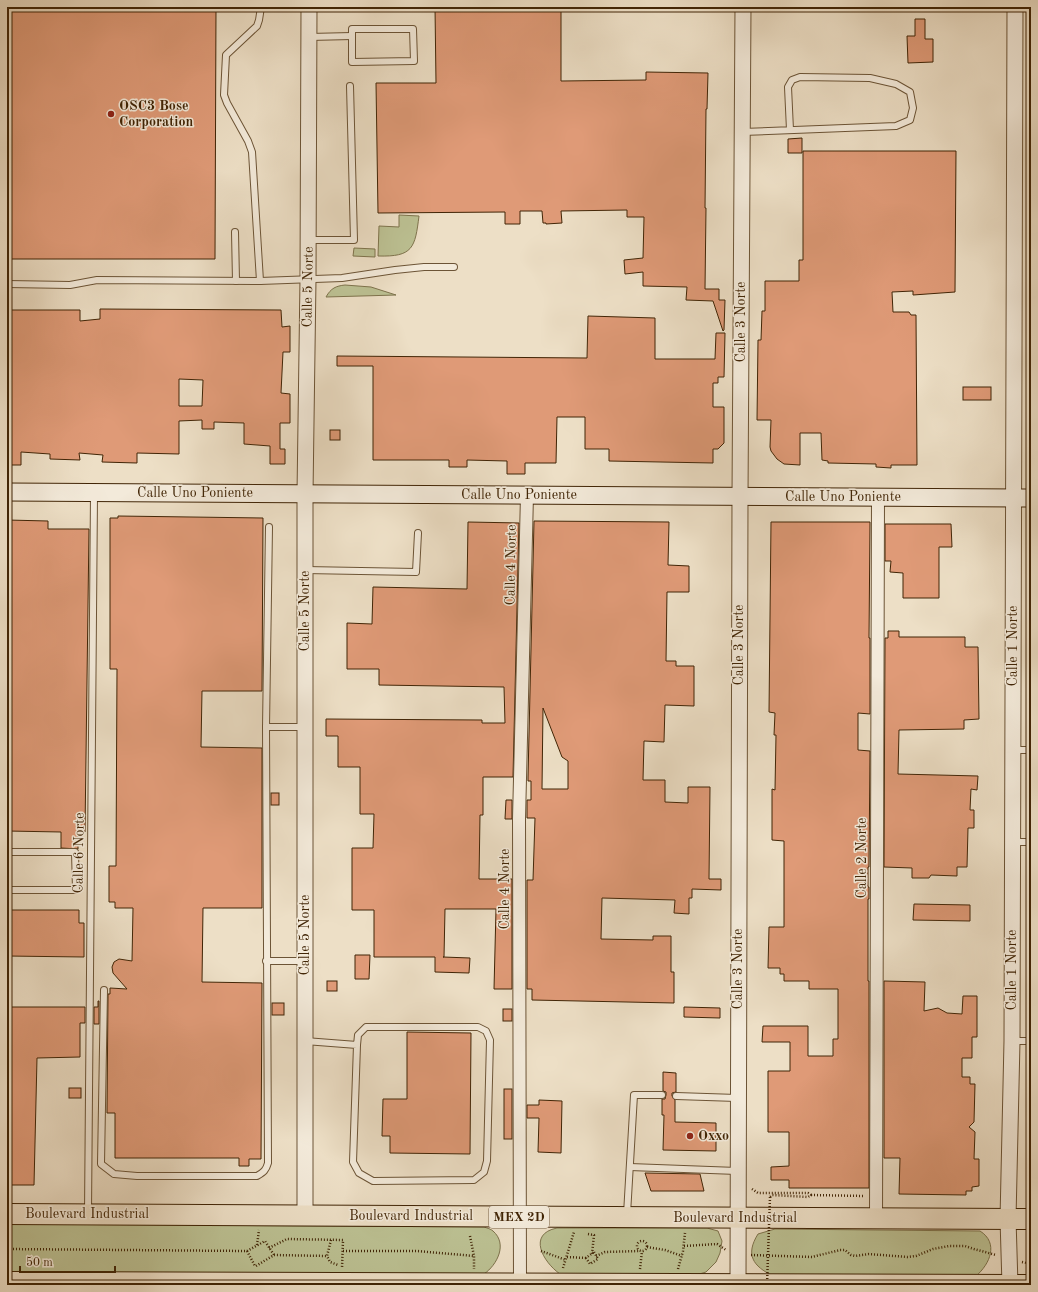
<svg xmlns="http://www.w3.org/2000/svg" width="1038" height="1292" viewBox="0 0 1038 1292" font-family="'Old Standard TT',serif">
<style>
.green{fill:#bcc193;stroke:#7e734c}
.building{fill:#df9a77;stroke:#412506;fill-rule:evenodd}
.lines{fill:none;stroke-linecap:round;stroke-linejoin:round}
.service-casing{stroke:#6c5436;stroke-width:8}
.minor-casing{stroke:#6c5436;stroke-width:14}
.tertiary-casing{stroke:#6c5436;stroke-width:17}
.secondary-casing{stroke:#412506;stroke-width:19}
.trunk-casing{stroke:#412506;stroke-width:22}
.path{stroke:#412506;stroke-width:2.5;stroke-dasharray:1 2;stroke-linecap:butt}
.service{stroke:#f3eada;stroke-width:6}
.minor{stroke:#f3eada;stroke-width:12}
.tertiary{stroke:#f3eada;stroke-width:15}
.secondary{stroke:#f3eada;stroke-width:17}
.trunk{stroke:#eddfc6;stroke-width:20}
.path-bridge{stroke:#412506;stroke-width:2.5;stroke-dasharray:1 2;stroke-linecap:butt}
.poi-dot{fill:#8f2418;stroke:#f3eada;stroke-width:1.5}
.labels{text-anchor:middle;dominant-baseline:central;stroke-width:3;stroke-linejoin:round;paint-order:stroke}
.shield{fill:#f3eada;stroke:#766046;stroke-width:1}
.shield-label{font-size:13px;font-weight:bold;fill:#412506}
.poi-label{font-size:14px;font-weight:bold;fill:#412506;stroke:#f3eada;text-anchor:start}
.street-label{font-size:14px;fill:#412506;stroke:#f3eada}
</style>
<rect width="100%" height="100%" fill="#eddfc6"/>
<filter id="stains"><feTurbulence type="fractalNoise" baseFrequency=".005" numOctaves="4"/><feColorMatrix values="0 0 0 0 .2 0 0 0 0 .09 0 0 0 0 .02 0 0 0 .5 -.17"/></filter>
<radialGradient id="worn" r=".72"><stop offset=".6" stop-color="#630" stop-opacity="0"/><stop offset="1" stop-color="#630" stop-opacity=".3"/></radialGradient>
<g class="green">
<path d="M399,215l20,1c-4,32 -6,41 -41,40l1,-30 20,1z"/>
<path d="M354,248l21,1v8l-22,-1z"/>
<path d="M345,285l26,2 25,8 -70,2c5,-9 10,-11 19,-12z"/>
<path d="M7,1224l477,3c3,1 7,2 9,4 15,13 4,34 -9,43h-477z"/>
<path d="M557,1228h150l11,3 4,10 -2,12 -4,9 -10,10 -10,3 -136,-1c-17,-12 -33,-40 -3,-46z"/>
<path d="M775,1229l205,2c19,12 10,33 -4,45h-203c-20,-10 -28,-21 -15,-42z"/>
</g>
<g class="building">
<path d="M7,7h209l-1,252h-208z"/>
<path d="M435,7h126v74l85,-1v-8l62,1 -1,36h-1l-1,99h1l-1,81h14v11h6l-1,30 -1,1 -10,-30 -27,-1 1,-13 -44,-1v-14l-18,2 -1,-14 19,-2 1,-41h-17v-7l-66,1 1,12 -16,1v-1h-3l-1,-12h-22v13h-15v-12l-127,1 -2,-130h60z"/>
<path d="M915,19h10v20h8v23l-25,1 -1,-27h8z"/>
<path d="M802,138v15h-14v-14z"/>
<path d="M803,151h153l-1,141 -42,3v-4l-21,1 1,20h16l2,3h5l1,150h-26v3l-15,-1v-3l-48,-1v-2l-6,-1 -1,-27h-21v32l-16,-1 -7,-5 -6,-8 -1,-4 1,-27h-14l1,-80h3l1,-29h3v-30h34v-21h4z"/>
<path d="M100,309l181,1 1,17 8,-1v26h-7l-2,41 9,1v29h-10v26h5v15h-15v-18l-26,-2v-21l-30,-1v7h-12v-9l-23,1v33l-42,-1v10l-35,-1 1,-7 -24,-2 1,7 -30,-1v-5l-29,-2v13h-14v-155h73v11l20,-2zM179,379l24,1 -1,26h-23z"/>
<path d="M588,316l67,2v41h60l1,-26h9l-1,44h-6v6h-5v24h11v36l-6,6h-5v14l-104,-2v-12h-24v-32h-28l-1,46h-31v11h-18v-13l-40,-1v7h-18v-7h-76v-94h-36v-10l250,2z"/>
<rect x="963" y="387" width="28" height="13"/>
<rect x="330" y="430" width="10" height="10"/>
<path d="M118,516l145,2 -1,173h-60l-1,56 61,1v160h-59l-1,74 60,1 -1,176h-12v7h-10v-8h-124v-45h-8l1,-119h2v-6l17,1 -14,-16 -1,-6 2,-5 5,-3 13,2 1,-53h-18v-6h-6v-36h7l1,-197h-7v-151h8z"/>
<path d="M7,520l41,1v8h41l-4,303h-7v17l-17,-1v-16l-54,-1z"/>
<path d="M534,521l135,1 -1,43 21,1v26h-22l-1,69h10v5h18v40l-29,-1 -1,37 -20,-1 -1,39h22v22l23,1v-16h22l-1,92h12v11l-29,-1v9h-3v16l-15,-1 1,-13 -73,-2 -1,41 52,1v-4h18v36h3v31l-142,-3v-11h-5v-109h6l2,-62h-8v-18h4v-19h-3v-4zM543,708l19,49 6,4v28h-26z"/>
<path d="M468,522l51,1 -6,254h-30v38h-3l-1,64h33v110h-18l2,-80h-51l-1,48h-1l27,1 -1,15 -34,-1v-15h-61v-47h-22v-62h21l1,-34h-14v-47h-22v-31h-12v-17l156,1v3h23l-1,-36 -125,-2v-16h-32v-46l25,1 1,-37 94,2z"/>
<path d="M771,522h99v2l-1,114h1v76l-12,-1v37l12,1 -1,116h-1v20h1v12h-1v82h1v207h-80v-8h-18v-13l18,-1v-34h-21v-61h22v-29h-28l1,-16h45v30h25v-17h5v-50h-29v-8h-25v-7h-4v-6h-12l1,-41h15v-86l-12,-1v-51l3,1 1,-55h-2l1,-22 -6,-1z"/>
<path d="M885,524h66l1,23h-13v51h-36v-25l-13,-1 1,-11h-6z"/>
<path d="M888,631h11v6h66v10h13l1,72 -15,1v9l-65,1 -1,44 80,2 -1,14 -6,-1 -1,21h4v18h-6l-1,39h-10v9l-26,-1 -2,3h-17v-10l-28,-1 1,-229h3z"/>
<rect x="271" y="793" width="8" height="12"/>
<path d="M506,800h6v19h-7z"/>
<path d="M914,904l56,1v16l-57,-1z"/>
<path d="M7,910h72v13h5v34l-77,-1z"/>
<path d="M355,955h15l-1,24h-14z"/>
<rect x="327" y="981" width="10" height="10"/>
<path d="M884,981l41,1 -1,29 14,-3 9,5 15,1 1,-18h14v41h-5v21h-10v19h8v7h5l-1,38 -5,5 6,5 -1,27h5v27l-7,1v4h-6v4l-67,-1 1,-36h-16z"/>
<path d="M98,1001h1v23h-5v-17h4z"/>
<rect x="272" y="1003" width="12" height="12"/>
<path d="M7,1007h78v16h-5v34l-43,1 -3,127h-27z"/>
<path d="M684,1007l36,1v10l-36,-1z"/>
<rect x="503" y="1009" width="9" height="12"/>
<path d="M407,1032l64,1 -1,121 -80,-1v-17h-8l1,-37h24z"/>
<path d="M663,1072l13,1v19l-4,1v3l3,4v22l41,1v28l-53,-1 1,-35h-2v-16h3l1,-4v-3l-3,-1z"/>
<rect x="69" y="1088" width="12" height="10"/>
<rect x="504" y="1089" width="8" height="50"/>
<path d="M539,1100l23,1 -1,52 -23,-1 1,-34h-12v-13h12z"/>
<path d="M645,1173l55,1 4,17h-53z"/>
</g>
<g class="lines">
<g class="service-casing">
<g id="service">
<path d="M352,29h61l1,32 -62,1z"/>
<path d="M309,37l43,-1"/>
<path d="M742,132l154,-6 14,-6 3,-12 -3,-16 -14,-8 -26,-6 -70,-1 -8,3 -4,7 2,43"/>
<path d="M235,232l1,49"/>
<path d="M309,240h45l-4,-154"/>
<path d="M260,281l-8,-129 -4,-11 -21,-38 -3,-8 2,-40 31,-29 2,-6 2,-13"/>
<path d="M7,284l63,1 27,-5 163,1 82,-3 53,-8 29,-3h30"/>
<path d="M269,527l-3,200h39"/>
<path d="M305,570l111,2 2,-39"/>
<path d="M1013,750h18"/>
<path d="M1013,842h18"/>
<path d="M7,852h68l1,38h-69"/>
<path d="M266,961h39"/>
<path d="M104,990l-3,174 13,10 23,2h120c7,-4 9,-6 11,-13l-2,-436"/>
<path d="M305,1041l52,4 -4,117 6,11 14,8 101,-1 10,-8 3,-11 3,-121 -4,-9 -8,-4h-112l-8,8 -1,10"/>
<path d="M1012,1041h19"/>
<path d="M676,1096l61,2"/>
<path d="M630,1167l107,4"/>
<path d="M88,1213l6,-719"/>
<path d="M627,1214l7,-119h28"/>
</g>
</g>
<g class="minor-casing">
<g id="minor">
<path d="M876,1218l2,-721"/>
<path d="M520,1283l-1,-464 8,-324"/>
</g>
</g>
<g class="tertiary-casing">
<g id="tertiary">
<path d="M305,1216v-722l3,-215 1,-272"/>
<path d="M738,1284l2,-788 3,-489"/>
<path d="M1010,1285l-2,-66 4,-178 3,-1034"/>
</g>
</g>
<g class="secondary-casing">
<path id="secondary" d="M7,492l1024,6"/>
</g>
<g class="trunk-casing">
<g id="trunk">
<path d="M7,1214l1024,5"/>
<path d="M7,1282l1024,3"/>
</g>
</g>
<g class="path">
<path d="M752,1189l6,4h50l3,2 -3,2 -36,-2 -2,2"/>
<path d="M811,1195l54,1"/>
<path d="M588,1234l6,1 -2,19"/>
<path d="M470,1236l4,20v13"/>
<path d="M331,1240l-4,16 3,6 8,3"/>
<circle cx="642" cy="1246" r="5"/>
<path d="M257,1245l2,-15"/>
<path d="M684,1246l33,-2 9,6"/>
<path d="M647,1247l18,3 17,6"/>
<path d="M269,1248l18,-9 56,1 -1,28"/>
<path d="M7,1249l240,2 18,-10 9,14"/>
<path d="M247,1251l8,15"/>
<path d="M343,1251h74l57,5"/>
<path d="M541,1251l25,9"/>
<path d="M594,1252l4,7 -8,5 -4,-6z"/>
<path d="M751,1255l61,2 28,-7h5l6,5 4,1 14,-2 38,3 9,-1 17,-7 16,-3h16l9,3 22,6"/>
<path d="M596,1256l9,-4 34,-1"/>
<path d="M567,1257l19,1"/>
<path d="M1022,1262l9,2"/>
<path d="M256,1266l18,-11 53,1"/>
<path d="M563,1268l11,-36"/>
<path d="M640,1269l2,-18"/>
<path d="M678,1269l5,-18 2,-18"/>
</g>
<use href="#service" class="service"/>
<use href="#minor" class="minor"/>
<use href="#tertiary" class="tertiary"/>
<use href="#secondary" class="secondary"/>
<use href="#trunk" class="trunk"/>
<path class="path-bridge" d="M767,1285l3,-88"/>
</g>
<g class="poi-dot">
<circle cx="111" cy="114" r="4"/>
<circle cx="690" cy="1136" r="4"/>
</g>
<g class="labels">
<rect class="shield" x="489" y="1206" width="60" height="22" rx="3"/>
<g class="shield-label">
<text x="519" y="1217">MEX 2D</text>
</g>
<g class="poi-label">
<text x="119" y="106">OSC3 Bose<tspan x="119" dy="16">Corporation</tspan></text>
<text x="698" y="1136">Oxxo</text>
</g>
<g class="street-label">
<text transform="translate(308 287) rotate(-89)">Calle 5 Norte</text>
<text transform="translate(741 322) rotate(-90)">Calle 3 Norte</text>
<text x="195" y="493">Calle Uno Poniente</text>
<text x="519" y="495">Calle Uno Poniente</text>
<text x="843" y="497">Calle Uno Poniente</text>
<text transform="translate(511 565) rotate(-89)">Calle 4 Norte</text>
<text transform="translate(305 611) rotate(-90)">Calle 5 Norte</text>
<text transform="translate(739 645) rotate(-90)">Calle 3 Norte</text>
<text transform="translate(1013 646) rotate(-90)">Calle 1 Norte</text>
<text transform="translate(79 853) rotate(-89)">Calle 6 Norte</text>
<text transform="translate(862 858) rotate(-90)">Calle 2 Norte</text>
<text transform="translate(505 889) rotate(-90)">Calle 4 Norte</text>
<text transform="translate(305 935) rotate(-90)">Calle 5 Norte</text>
<text transform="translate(738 969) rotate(-90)">Calle 3 Norte</text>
<text transform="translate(1012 970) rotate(-90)">Calle 1 Norte</text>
<text x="87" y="1214">Boulevard Industrial</text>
<text x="411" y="1216">Boulevard Industrial</text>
<text x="735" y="1218">Boulevard Industrial</text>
</g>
</g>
<rect width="1038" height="1292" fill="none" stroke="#eddfc6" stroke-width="24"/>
<rect x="8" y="8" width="1022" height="1276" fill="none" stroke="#412506" stroke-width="2"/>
<rect x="12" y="12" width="1014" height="1268" fill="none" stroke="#412506"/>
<path d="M20 1266v6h95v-6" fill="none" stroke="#412506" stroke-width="2"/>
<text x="26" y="1266" font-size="12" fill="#412506" stroke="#f3eada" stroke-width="3" paint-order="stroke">50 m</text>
<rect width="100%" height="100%" filter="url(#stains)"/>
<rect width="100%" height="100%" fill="url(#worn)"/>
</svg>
